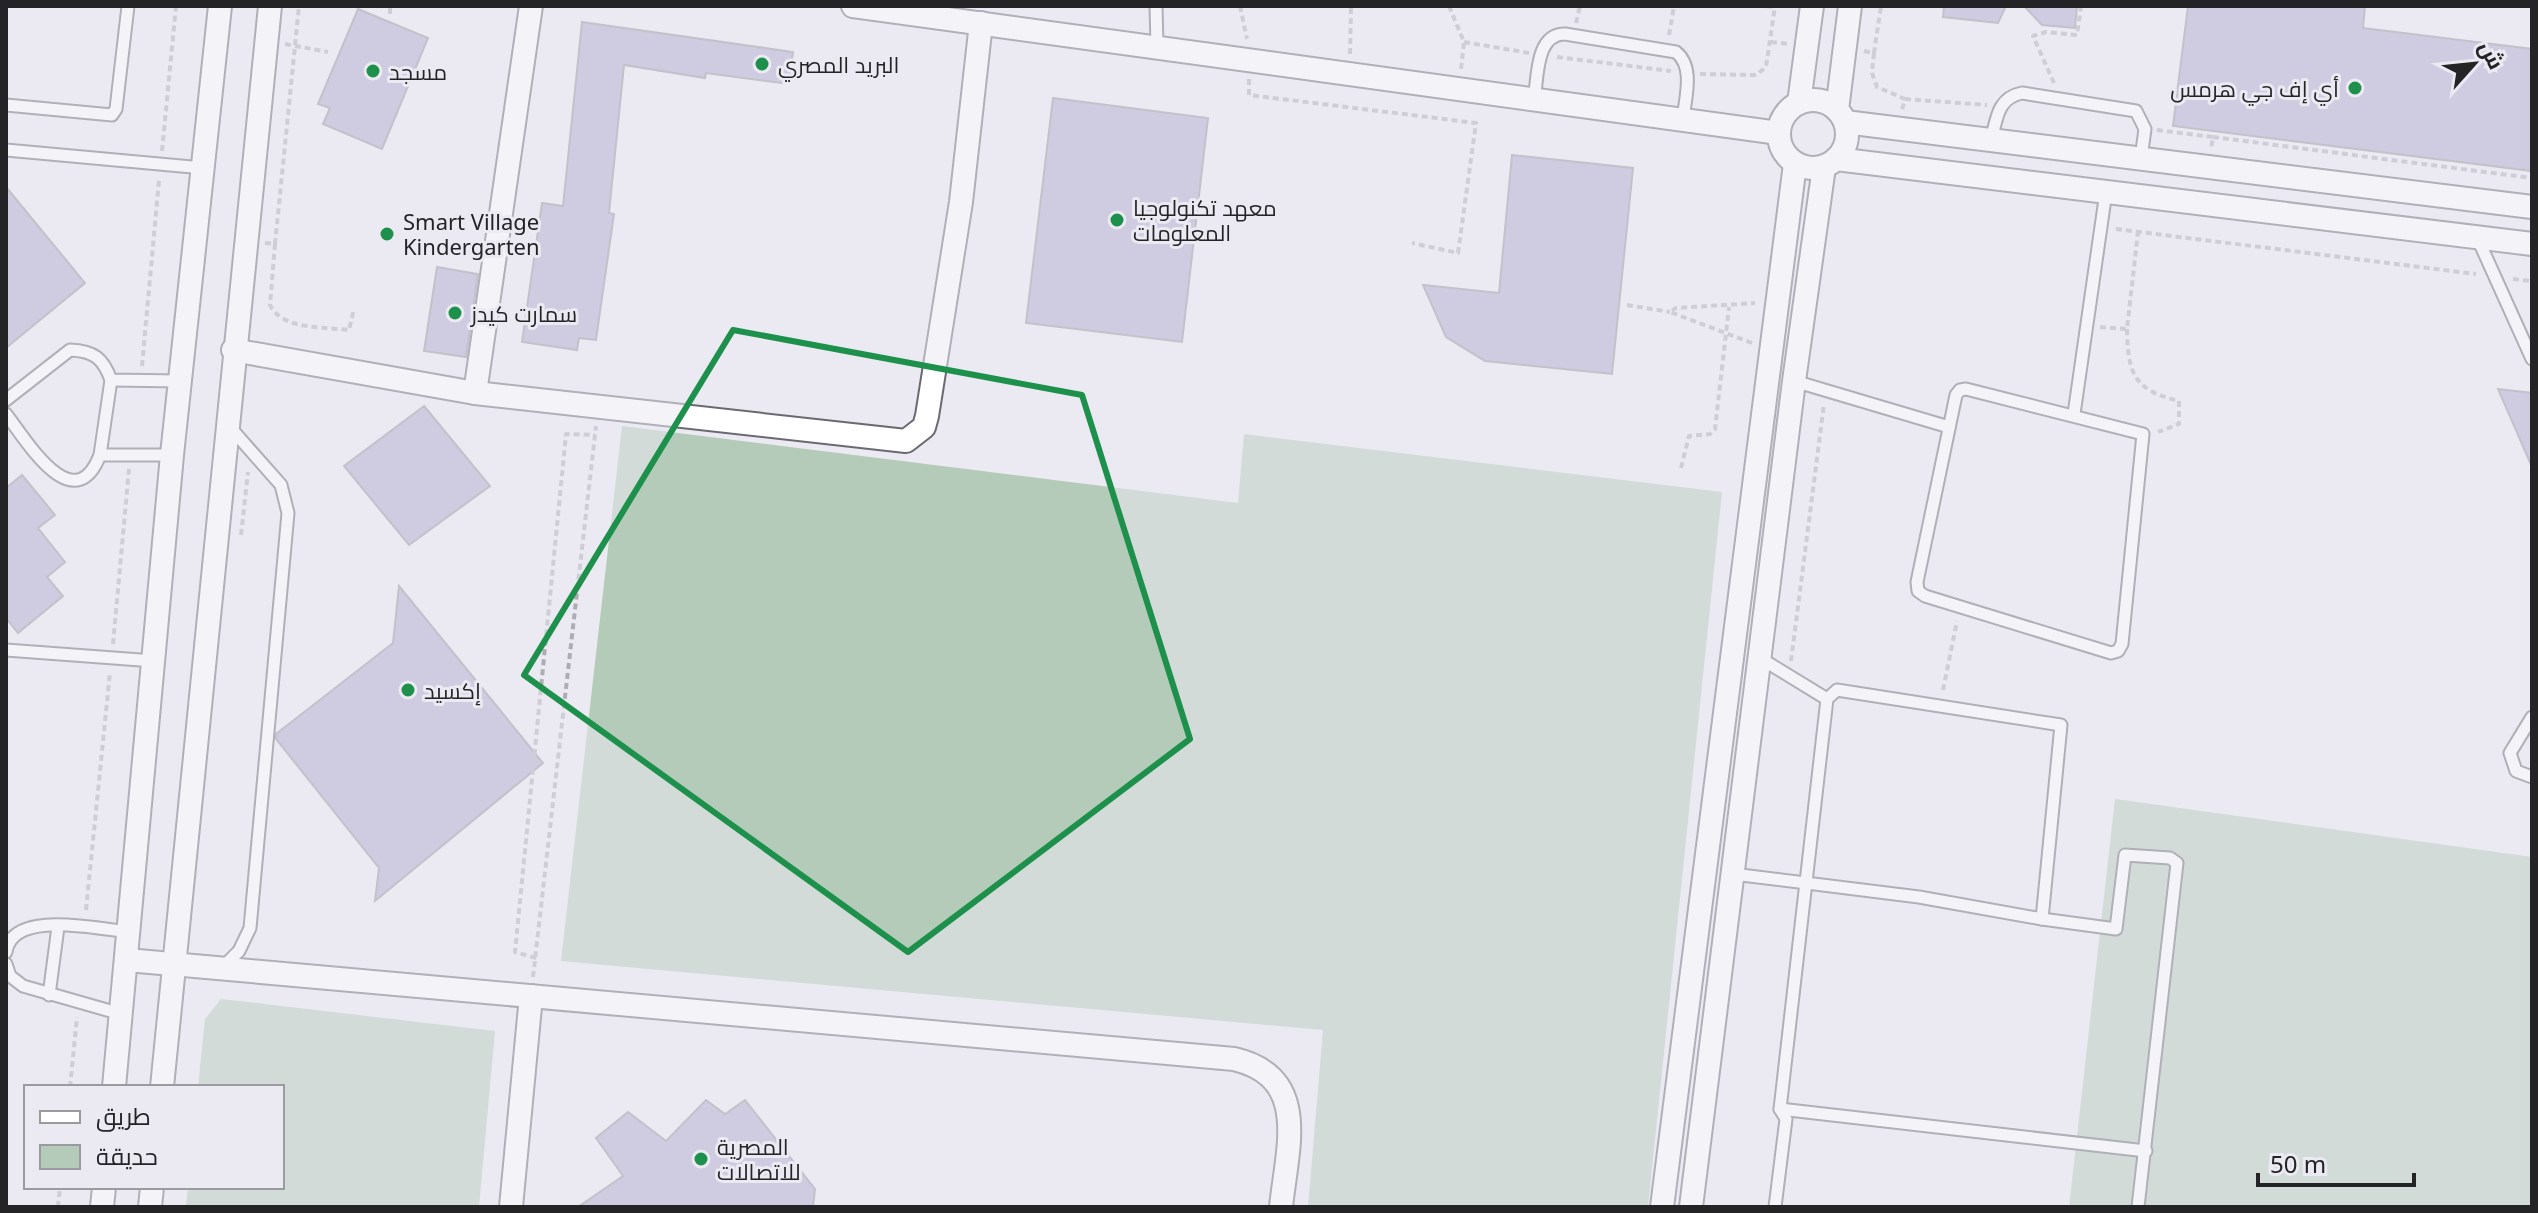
<svg xmlns="http://www.w3.org/2000/svg" width="2538" height="1213" viewBox="0 0 2538 1213" font-family="'Noto Sans',Cairo,sans-serif">
<style>
.green{fill:#b3cbb8}
.building{fill:#aea6c9;stroke:#93929a;stroke-width:2}
.lines{fill:none;stroke-linecap:round;stroke-linejoin:round}
.lane-casing{stroke:#6a6971;stroke-width:15}
.street-casing{stroke:#6a6971;stroke-width:26}
.path{stroke:#aeacb3;stroke-width:4;stroke-dasharray:6 4;stroke-linecap:butt}
.lane{stroke:#fff;stroke-width:11}
.street{stroke:#fff;stroke-width:22}
.marked{fill:none;stroke:#1d914c;stroke-width:6;stroke-linejoin:round}
.poi-dot{fill:#1d914c;stroke:#ebe9f2;stroke-width:3}
.labels{text-anchor:middle;dominant-baseline:central;stroke-width:6;stroke-linejoin:round;paint-order:stroke}
.poi-label{font-size:22px;fill:#242427;stroke:#ebe9f2;text-anchor:start}
</style>
<rect width="100%" height="100%" fill="#ebe9f2"/>
<g class="green">
<path d="M622,426l616,77 6,-69 478,58 -74,715h-340l15,-177 -762,-69z"/>
<path d="M2115,799l417,58v350h-463z"/>
<path d="M221,999l274,32 -16,176h-293l2,-20h94v-100h-84l7,-68z"/>
</g>
<g class="building">
<path d="M1944,6h62l-8,17 -55,-6z"/>
<path d="M2024,6h53l-2,22 -33,-3z"/>
<path d="M2188,6h177l-2,22 169,21v122l-359,-45z"/>
<path d="M358,9l70,29 -46,111 -59,-25 7,-16 -12,-4z"/>
<path d="M582,22l211,30 -4,32 -83,-11 -1,5 -81,-13 -15,148 5,1 -18,126 -17,-2 -2,12 -55,-8 20,-139 21,3z"/>
<path d="M1053,98l155,20 -26,224 -156,-19z"/>
<path d="M1512,155l121,13 -21,206 -127,-13 -39,-24 -23,-52 76,8z"/>
<path d="M6,187l79,96 -79,65z"/>
<path d="M437,267l41,7 -12,83 -42,-6z"/>
<path d="M2498,389l34,4v74z"/>
<path d="M424,406l66,80 -81,59 -65,-79z"/>
<path d="M22,475l33,40 -17,13 27,34 -18,15 16,19 -45,37 -12,-15v-130z"/>
<path d="M399,586l144,177 -168,138 4,-33 -103,-129v-5l117,-91z"/>
<path d="M706,1100l19,14 20,-14 70,89 -2,18h-235l45,-31 -27,-38 32,-26 38,29z"/>
</g>
<g class="lines">
<g class="lane-casing">
<g id="lane">
<path d="M1156,6l1,40"/>
<path d="M1534,100c4,-22 1,-66 31,-66l111,18c19,15 9,46 7,68"/>
<path d="M6,105l106,10 4,-6 12,-103"/>
<path d="M1991,140c6,-21 6,-42 31,-47l114,18 9,18 -4,29"/>
<path d="M6,150l197,18"/>
<path d="M2477,237l55,122"/>
<path d="M1794,381l155,46"/>
<path d="M1966,389l177,45 -21,210 -4,7 -7,2 -186,-57 -7,-5 -1,-9 39,-187 4,-5z"/>
<path d="M6,400l64,-50c24,1 33,8 41,30l69,1"/>
<path d="M6,414c20,26 68,107 94,41h72"/>
<path d="M2074,414l32,-222"/>
<path d="M100,455l11,-75"/>
<path d="M6,650l148,11"/>
<path d="M1760,658l67,41"/>
<path d="M2532,717l-22,36 6,18 16,6"/>
<path d="M1733,874l186,23 123,22"/>
<path d="M6,952c6,-43 91,-23 123,-20"/>
<path d="M6,964l4,12 13,10 98,28"/>
<path d="M222,968l17,-17 11,-23 38,-415 -7,-28 -53,-60"/>
<path d="M49,995l9,-68"/>
<path d="M1780,1109l366,42"/>
<path d="M1775,1207l11,-88 -6,-10 47,-410 10,-9 224,35 -19,194 74,10 9,-74 45,3 7,5 -39,344"/>
</g>
</g>
<g class="street-casing">
<g id="street">
<path d="M853,6l926,127"/>
<circle cx="1813" cy="134" r="34"/>
<path d="M1799,103l13,-97"/>
<path d="M1837,110l13,-104"/>
<path d="M1845,122l687,85"/>
<path d="M1836,159l696,85"/>
<path d="M233,350l242,43 431,48 18,-14 3,-11 34,-214 20,-179"/>
<path d="M475,393l56,-387"/>
<path d="M127,960l1107,99c77,18 53,89 47,148"/>
<path d="M114,1087l58,-632 48,-449"/>
<path d="M162,1087l108,-1081"/>
<path d="M102,1207l2,-20"/>
<path d="M150,1207l2,-20"/>
<path d="M511,1207l20,-211"/>
<path d="M1662,1207l133,-1043"/>
<path d="M1691,1207l103,-826 30,-214"/>
</g>
</g>
<g class="path">
<path d="M1240,6l7,33"/>
<path d="M1449,6l15,36 -3,27"/>
<path d="M1766,6l9,1"/>
<path d="M390,14v-8"/>
<path d="M1576,23l4,-17"/>
<path d="M1669,35l5,-29"/>
<path d="M1464,42l65,11"/>
<path d="M1771,42l18,2"/>
<path d="M285,44l43,8"/>
<path d="M1864,51l10,2 7,-47"/>
<path d="M1874,53l-2,20 5,14 28,12 -3,11"/>
<path d="M1350,54l1,-48"/>
<path d="M1557,57l114,14"/>
<path d="M1700,74l56,1 10,-8 9,-61"/>
<path d="M1249,79v16l227,28 -18,130 -46,-10"/>
<path d="M2054,83l-21,-47 13,-4 31,3 4,-29"/>
<path d="M1905,99l82,6"/>
<path d="M2157,130l56,7 -2,12"/>
<path d="M2213,137l319,41"/>
<path d="M162,151l14,-145"/>
<path d="M2116,229l360,45"/>
<path d="M265,243l10,1 24,-238"/>
<path d="M275,244l-5,61c12,25 54,22 79,25l5,-21"/>
<path d="M2513,279l19,2"/>
<path d="M1627,305l43,7"/>
<path d="M2100,327l27,2 11,-97"/>
<path d="M2127,329c1,44 6,61 52,72v23l-21,8"/>
<path d="M1752,343l-82,-31 6,-4 79,-5"/>
<path d="M142,366l17,-186"/>
<path d="M1681,468l8,-32 21,-2 5,-5 14,-122"/>
<path d="M241,535l7,-63"/>
<path d="M113,644l16,-175"/>
<path d="M1791,661l33,-257"/>
<path d="M1943,690l14,-69"/>
<path d="M86,910l24,-238"/>
<path d="M536,958l-21,-6 51,-518 29,1"/>
<path d="M533,977l63,-551"/>
<path d="M70,1087l7,-70"/>
<path d="M58,1207l2,-20"/>
</g>
<use href="#lane" class="lane"/>
<use href="#street" class="street"/>
</g>
<path d="M0 0H2538V1213H0ZM733,330l349,65 108,344 -282,213 -384,-277z" fill="#ebe9f2" fill-opacity=".55" fill-rule="evenodd"/>
<path class="marked" d="M733,330l349,65 108,344 -282,213 -384,-277z"/>
<g class="poi-dot">
<circle cx="762" cy="64" r="8"/>
<circle cx="373" cy="71" r="8"/>
<circle cx="2355" cy="88" r="8"/>
<circle cx="1117" cy="220" r="8"/>
<circle cx="387" cy="234" r="8"/>
<circle cx="455" cy="313" r="8"/>
<circle cx="408" cy="690" r="8"/>
<circle cx="701" cy="1159" r="8"/>
</g>
<g class="labels">
<g class="poi-label">
<text x="778" y="64">البريد المصري</text>
<text x="389" y="71">مسجد</text>
<text x="2339" y="88" text-anchor="end">أي إف جي هرمس</text>
<text x="1133" y="207">معهد تكنولوجيا<tspan x="1133" dy="25">المعلومات</tspan></text>
<text x="403" y="221">Smart Village<tspan x="403" dy="25">Kindergarten</tspan></text>
<text x="471" y="313">سمارت كيدز</text>
<text x="424" y="690">إكسيد</text>
<text x="717" y="1146">المصرية<tspan x="717" dy="25">للاتصالات</tspan></text>
</g>
</g>
<rect width="2538" height="1213" fill="none" stroke="#242427" stroke-width="16"/>
<rect x="24" y="1085" width="260" height="104" fill="#ebe9f2" stroke="#9b9aa1" stroke-width="2"/>
<rect x="40" y="1111" width="40" height="12" fill="#ffffff" stroke="#9b9aa1" stroke-width="2"/>
<text x="96" y="1125" font-size="24" fill="#242427">طريق</text>
<rect x="40" y="1145" width="40" height="24" fill="#b3cbb8" stroke="#9b9aa1" stroke-width="2"/>
<text x="96" y="1165" font-size="24" fill="#242427">حديقة</text>
<g transform="translate(2474 64) rotate(63)" stroke="#ebe9f2" stroke-width="6" paint-order="stroke">
<path d="M0-6L14 30L0 20L-14 30Z" fill="#242427"/>
<text y="-12" font-size="22" font-weight="bold" text-anchor="middle" fill="#242427">ش</text>
</g>
<path d="M2258 1173v12h156v-12" fill="none" stroke="#242427" stroke-width="4"/>
<text x="2270" y="1173" font-size="24" fill="#242427" stroke="#ebe9f2" stroke-width="6" paint-order="stroke">50 m</text>
</svg>
